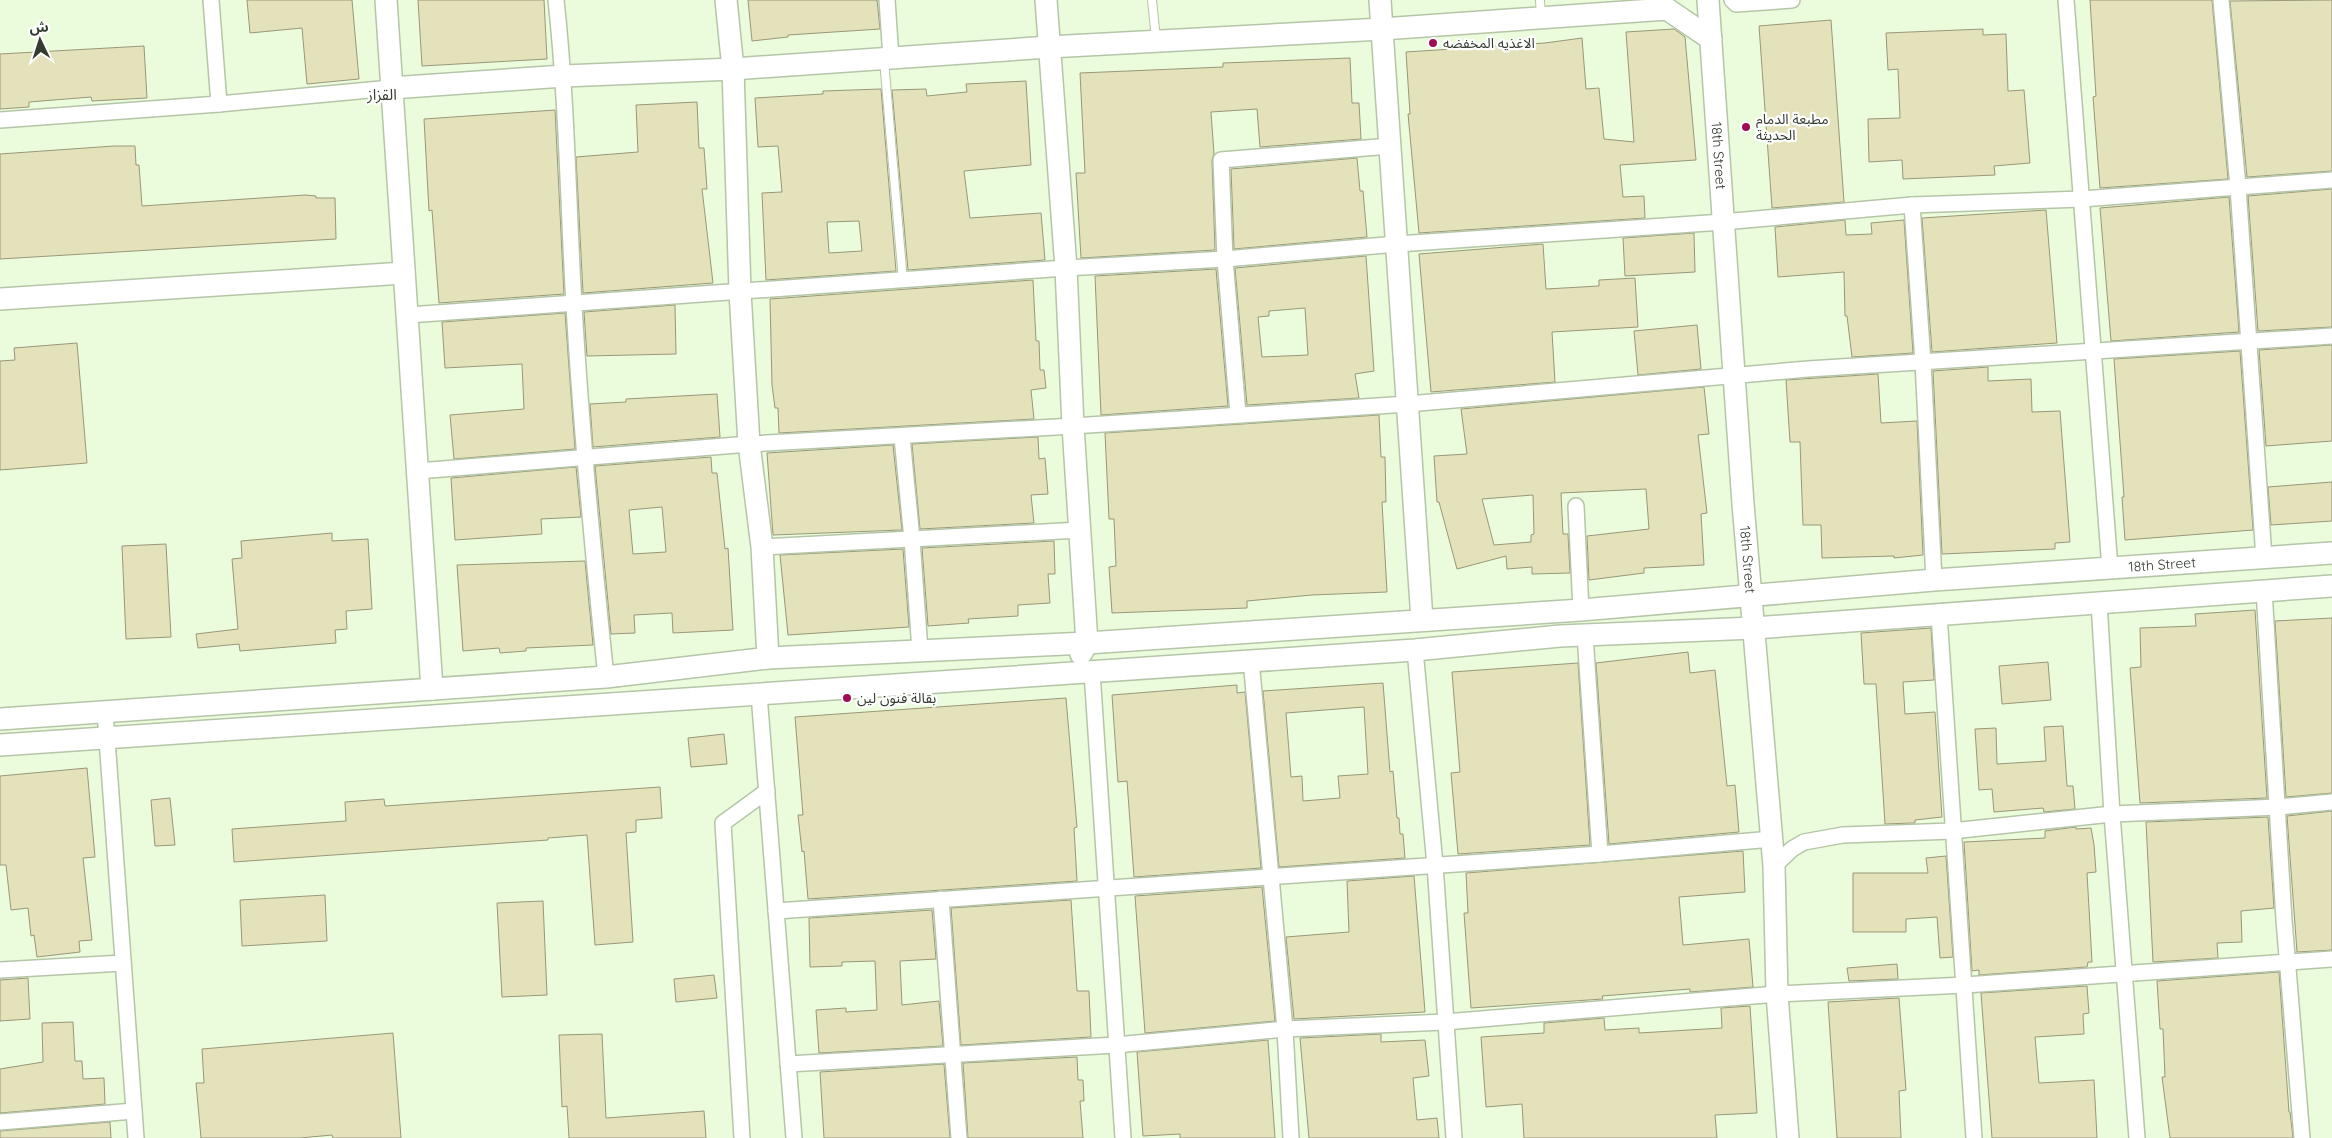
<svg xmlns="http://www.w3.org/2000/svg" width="2332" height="1138" viewBox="0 0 2332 1138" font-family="Quicksand,'Noto Sans Arabic',sans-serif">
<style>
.building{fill:#e4e2bb;stroke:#999778;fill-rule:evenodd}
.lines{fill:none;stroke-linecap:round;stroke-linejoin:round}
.lane-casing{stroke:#b5c5a8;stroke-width:10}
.street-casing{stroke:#b5c5a8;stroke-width:18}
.secondary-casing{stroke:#b5c5a8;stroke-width:24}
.lane{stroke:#fff;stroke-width:8}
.street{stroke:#fff;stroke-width:15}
.secondary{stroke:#fff;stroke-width:21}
.poi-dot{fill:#a00d54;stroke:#fff;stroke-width:2}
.labels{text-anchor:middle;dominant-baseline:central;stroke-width:4.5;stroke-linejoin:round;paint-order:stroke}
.poi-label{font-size:14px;fill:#343b2f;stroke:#fff;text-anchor:start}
.street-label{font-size:14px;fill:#343b2f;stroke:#fff}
.neighbourhood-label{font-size:15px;fill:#343b2f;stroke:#fff}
</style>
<rect width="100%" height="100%" fill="#ebfcdd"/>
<g class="building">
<path d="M247,0h105l7,79 -52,5 -5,-56 -52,5z"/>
<path d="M418,0h126l3,59 -125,7z"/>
<path d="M748,0h129l3,29 -92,6v2l-36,4z"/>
<path d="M2090,0h122l16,179 -128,9 -7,-91 3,-1z"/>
<path d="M2332,0v171l-85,6 -17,-176z"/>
<path d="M1831,20l13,182 -72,6 -13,-182z"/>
<path d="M1674,29l11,8 11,123 -76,5 3,32 21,-1 1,22 -226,15 -11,-119h2l-4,-62 139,-9 37,-5 4,51 13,-1 5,51 30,3 -8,-110z"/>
<path d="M1983,29v6l23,-1 2,57 16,-1 6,73 -36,3 1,9 -92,4 -1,-19 -33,2 -1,-43 32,-1 -2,-49 -10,1 -2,-37z"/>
<path d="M144,46l3,52 -55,3 -1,-4 -62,5v5l-29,2v-55z"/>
<path d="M1350,58l2,45h7l2,36 -101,8 -3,-38 -46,3 3,42 -2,6 3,90 -134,8 -5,-85h9l-5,-100 143,-6v-4z"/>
<path d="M1026,81l5,84 -67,6 6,47 71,-5 4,47 -137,10 -16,-180 34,-1 1,7 40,-4 -1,-8z"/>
<path d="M881,89l15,182 -130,9 -4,-87 20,-1 -4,-46 -20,1 -3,-49 68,-4v-3zM859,221l3,30 -33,2 -2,-31z"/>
<path d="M697,102l2,46h5l3,41h-5l11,94 -130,10 -7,-136 62,-5 -2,-47z"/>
<path d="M555,110l9,184 -125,9 -7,-93 -3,1 -5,-92z"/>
<path d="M114,146h21l1,19h3l3,41 163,-11 11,1v2h19l1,41 -336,20v-105z"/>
<path d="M1357,158l3,33h3l4,46 -133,12 -3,-80z"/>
<path d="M2332,189v138l-74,4 -10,-135z"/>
<path d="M2229,197l10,135 -128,9 -11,-133z"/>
<path d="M2046,210l11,133 -125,9 -10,-134z"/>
<path d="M1845,220l1,15 26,-1 -1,-11 33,-3 9,133 -61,4 -5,-41h-2l-1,-44 -66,5 -3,-50z"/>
<path d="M1694,233l1,39 -70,4 -2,-38z"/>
<path d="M1543,244l3,45 53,-3v-6l36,-2 3,49 -86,5 3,50 -124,10 -12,-138z"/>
<path d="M1366,256l8,115 -19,3 4,24 -112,7 -12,-137zM1305,308l3,47 -46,2 -4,-40 11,-1v-5z"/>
<path d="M1216,269l12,137 -127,9 -6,-139z"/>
<path d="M1033,280l3,61h3l1,29h4l2,18 -15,2 3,29 -255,14 -1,-25h-3l-3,-23 -2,-86z"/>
<path d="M675,305l1,49 -89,2 -3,-44z"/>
<path d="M565,313l10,136 -121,10 -4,-44 74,-6 -2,-45 -77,4 -3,-46z"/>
<path d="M1697,325l4,44 -63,6 -4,-44z"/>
<path d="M77,343l10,120 -87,7v-109l15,-1 -1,-12z"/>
<path d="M2332,345v96l-66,5 -7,-96z"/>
<path d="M2240,351l13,179 -128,10 -3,-43h2l-10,-138z"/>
<path d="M1988,367v14l43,-2 1,33 28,-1 10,131 -15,1v6l-113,5 -9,-183z"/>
<path d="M1878,374l3,49 36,-2 6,134 -29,3v-2l-72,2 -1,-33h-18l-3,-83h-10l-4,-62z"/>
<path d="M1704,387l5,47 -11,1 9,78 -6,1 3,51 -60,3v5l-55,7 -2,-44 62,-7 -3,-40 -85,4 2,41h5l2,39 -38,1v-7l-25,2 -1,-13 -49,13 -18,-67h-2l-3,-46 33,-2 -6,-45zM1533,495l1,39 -3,1v7l-37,3 -12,-46z"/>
<path d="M717,394l3,43 -127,10 -3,-43 36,-2v-3z"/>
<path d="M1379,415l2,42h4l1,45h-4l5,90 -75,3 -65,6v7l-135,5 -3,-46 7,-1 -2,-47h-5l-4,-86z"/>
<path d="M1038,437l1,22 6,-1 3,36 -17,1 3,28 -114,6 -8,-85z"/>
<path d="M893,445l9,85 -129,5 -6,-82z"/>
<path d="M711,457l1,16h5l8,76 3,-1 5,82 -60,3 -1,-20 -38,2 1,18 -24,1 -16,-168zM662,507l4,45 -33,2 -4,-44z"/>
<path d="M576,467l5,50 -40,2 1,15 -87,6 -4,-62z"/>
<path d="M2332,482v39l-61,4 -3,-38z"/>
<path d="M332,533v8l36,-2 4,70 -26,2 1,18 -12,1 1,13 -96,8 -1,-7 -41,4 -2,-14 42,-5 -6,-70 10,-1 -1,-17z"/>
<path d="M1054,541l1,33h-7l2,29 -32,2v11l-50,3 1,4 -41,3 -6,-78z"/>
<path d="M166,544l5,93 -45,2 -4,-93z"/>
<path d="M903,549l6,78 -121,8 -8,-80z"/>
<path d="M585,561l8,84 -67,3v3l-26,2 -1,-5 -36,3 -6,-86z"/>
<path d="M2255,610l12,188 -127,5 -10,-135 11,-1 -1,-39 56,-2 -1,-12z"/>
<path d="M2332,618v175l-46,4 -11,-176z"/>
<path d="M1931,628l3,52 -31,2 2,32 30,-2 7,105 -27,3v3h-3l-27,1 -9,-140h-12l-3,-51z"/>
<path d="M1688,652l2,21 25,-3 12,116 8,-1 4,47 -130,12 -13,-181z"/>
<path d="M2048,662l3,38 -49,4 -3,-38z"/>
<path d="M1578,663l12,182 -132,9 -7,-81 9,-1 -8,-100z"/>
<path d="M1383,683l7,89 3,-1 4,47h2l1,16h3l2,24 -126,9 -16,-176zM1364,707l4,67 -30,2 2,22 -37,3 -1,-25 -11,1 -5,-64z"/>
<path d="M1237,685v8l8,-1 16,176 -127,9 -7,-96 -9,1 -6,-87z"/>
<path d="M1066,698l11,129 -3,1 3,53 -269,18 -4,-48 -2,1 -4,-37h5l-8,-98z"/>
<path d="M2063,726l4,60h6l2,23 -31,3 -1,-4 -49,4 -2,-23 -13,1 -4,-61 21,-1 1,36 49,-3 -2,-34z"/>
<path d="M724,734l3,30 -36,3 -3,-29z"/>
<path d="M87,768l8,89 -12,1 9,82 -13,1 1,11 -43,5 -3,-22 -3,1 -3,-28 -17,2 -5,-45h-6v-89z"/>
<path d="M660,787l2,31 -26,2v12l-10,1 7,109 -38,3 -8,-110 -39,3v2l-314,22 -2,-33 114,-8 -1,-19 39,-3 1,7z"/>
<path d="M170,798l5,47 -20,1 -4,-46z"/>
<path d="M2332,811v139l-35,2 -10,-136z"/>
<path d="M2268,817l6,91 -33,3 1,31 -25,1 1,15 -65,4 -7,-140z"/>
<path d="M2076,827v2l15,-1 3,17 2,27 -9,1 5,89h-4l-1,5 -108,8v-5l-7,1 -8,-129 81,-4v-7z"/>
<path d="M1743,851l2,41 -66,5 4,48 66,-6 4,48 -63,5v-3l-88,7 1,3 -132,9 -7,-95h4l-2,-40z"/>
<path d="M1946,856l7,101 -13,1 -3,-41 -31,2v13h-53v-59h75l-2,-15z"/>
<path d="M1414,876l11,136 -131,7 -8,-82 63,-5 -2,-51z"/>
<path d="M1262,887l13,134 -130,12 -10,-137z"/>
<path d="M325,895l2,46 -85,5 -2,-46z"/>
<path d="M1071,900l6,91h12l2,46 -130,8 -10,-137z"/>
<path d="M543,901l4,94 -45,2 -5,-94z"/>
<path d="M932,910l4,49 -36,2 2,44 37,-4 4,45 -124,7 -3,-43 30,-2v4l31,-2 -2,-49 -33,1v4l-32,1 -1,-49z"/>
<path d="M1897,964l1,15 -49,2 -2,-13z"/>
<path d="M2279,972l10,140h1l3,26h-123l-8,-61h3l-2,-48h-3l-3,-48z"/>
<path d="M714,975l3,23 -41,4 -2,-23z"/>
<path d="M28,978l2,41 -30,2v-41z"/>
<path d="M2087,986l2,27 -6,1 1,20 -49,3 4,46 55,-3 3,58h-105l-11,-145z"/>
<path d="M1899,998l7,92 -7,1 2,47h-64l-9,-136z"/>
<path d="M1750,1006l7,107 -42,2 2,23h-193l-2,-34 -36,3 -5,-70 63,-4v-10l60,-5 1,12 34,-2v5l83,-5 -1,-20z"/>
<path d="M73,1022l2,39h7l1,18 21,-1 1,26 -105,9v-44l43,-7 -1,-39z"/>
<path d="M393,1033l8,105h-68l-1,-3 -32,3h-99l-5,-55h8l-2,-34z"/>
<path d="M602,1034l4,84 98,-7 2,27h-137l-2,-32 -5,1 -3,-72z"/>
<path d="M1381,1034v8l44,-2 4,36 -16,2 4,42 20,-2 2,20h-130l-9,-100z"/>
<path d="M1268,1040l7,98h-95v-4l-37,2 -6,-84z"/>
<path d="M1077,1057l1,23h5l1,21h-4l3,37h-115l-5,-75z"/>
<path d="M944,1064l6,74h-126l-4,-66z"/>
<path d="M110,1122l1,16h-111v-7z"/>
</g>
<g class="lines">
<g class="lane-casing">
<g id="lane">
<path d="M1152,0l4,39"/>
<path d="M1540,0l1,16"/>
<path d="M884,60l19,221"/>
</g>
</g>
<g class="street-casing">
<g id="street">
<path d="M211,0l8,104"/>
<path d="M556,0c11,101 12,203 18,305 7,124 19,248 32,372"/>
<path d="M887,0l4,58"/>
<path d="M1732,0l4,4 56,-4"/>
<path d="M2066,0l44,568"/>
<path d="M2221,0l17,187 26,371"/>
<path d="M0,120l219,-16 172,-16"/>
<path d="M1912,205l11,157 11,218"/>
<path d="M408,315l658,-47 159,-9 172,-15 326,-22 189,-17 170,-6 250,-19"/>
<path d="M1238,414l-13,-155 -4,-99 169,-14"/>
<path d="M902,437l10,102 8,112"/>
<path d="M418,471l331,-27 324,-18 335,-22 400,-35 524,-33"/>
<path d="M1576,506l5,104"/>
<path d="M762,547l318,-17"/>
<path d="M2264,590l20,330 18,218"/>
<path d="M2099,603l13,211 25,324"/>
<path d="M1939,614l35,524"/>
<path d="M1585,635l15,219"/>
<path d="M1415,650l20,215 19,273"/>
<path d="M1251,660l34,369 6,109"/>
<path d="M1092,672l31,466"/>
<path d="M759,694l35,444"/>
<path d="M105,712l31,426"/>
<path d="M1774,866l18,-17 12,-7 39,-7 109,-4 160,-17 167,-7 53,-5"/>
<path d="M941,899l18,239"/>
<path d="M776,911l824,-57 172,-15"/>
<path d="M0,970l123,-7"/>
<path d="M788,1064l328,-19 169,-16 160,-7 332,-28 188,-9 367,-26"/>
<path d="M0,1122l134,-11"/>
<path d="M742,1138l-19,-315 44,-32"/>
</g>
</g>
<g class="secondary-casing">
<g id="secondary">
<path d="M386,0l46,689"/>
<path d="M726,0l7,69 7,223 9,152 13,103 6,111"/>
<path d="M1046,0l20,268 7,158 14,217 -6,11"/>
<path d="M1380,0l42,620"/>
<path id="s1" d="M1708,0l35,504 31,362 3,128 11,144"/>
<path d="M391,88l173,-12 169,-7 316,-22 333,-18 285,-20 44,30"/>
<path d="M0,299l404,-26"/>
<path id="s2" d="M0,719l606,-42 162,-19 319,-15 494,-33 353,-30 398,-27"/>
<path d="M0,745l1415,-95 145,-14 194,-8 578,-42"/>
</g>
</g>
<use href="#lane" class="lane"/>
<use href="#street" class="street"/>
<use href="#secondary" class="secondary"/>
</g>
<g class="poi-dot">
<circle cx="1433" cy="43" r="5"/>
<circle cx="1746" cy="127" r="5"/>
<circle cx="847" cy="698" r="5"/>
</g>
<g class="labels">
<g class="poi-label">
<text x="1443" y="43">الاغذيه المخفضه</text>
<text x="1756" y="119">مطبعة الدمام<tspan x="1756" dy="16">الحديثة</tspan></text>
<text x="857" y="698">بقالة فنون لين</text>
</g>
<g class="street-label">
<text stroke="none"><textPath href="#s1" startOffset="156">18th Street</textPath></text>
<text stroke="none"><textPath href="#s1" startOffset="561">18th Street</textPath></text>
<text stroke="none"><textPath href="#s2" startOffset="2168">18th Street</textPath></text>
</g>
<g class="neighbourhood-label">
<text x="382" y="94">القزاز</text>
</g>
</g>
<g transform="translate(40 40) rotate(356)" stroke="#ffffff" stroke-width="4" paint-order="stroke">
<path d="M0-4L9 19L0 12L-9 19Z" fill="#343b2f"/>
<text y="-8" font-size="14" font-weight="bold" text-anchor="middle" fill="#343b2f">ش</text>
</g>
</svg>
